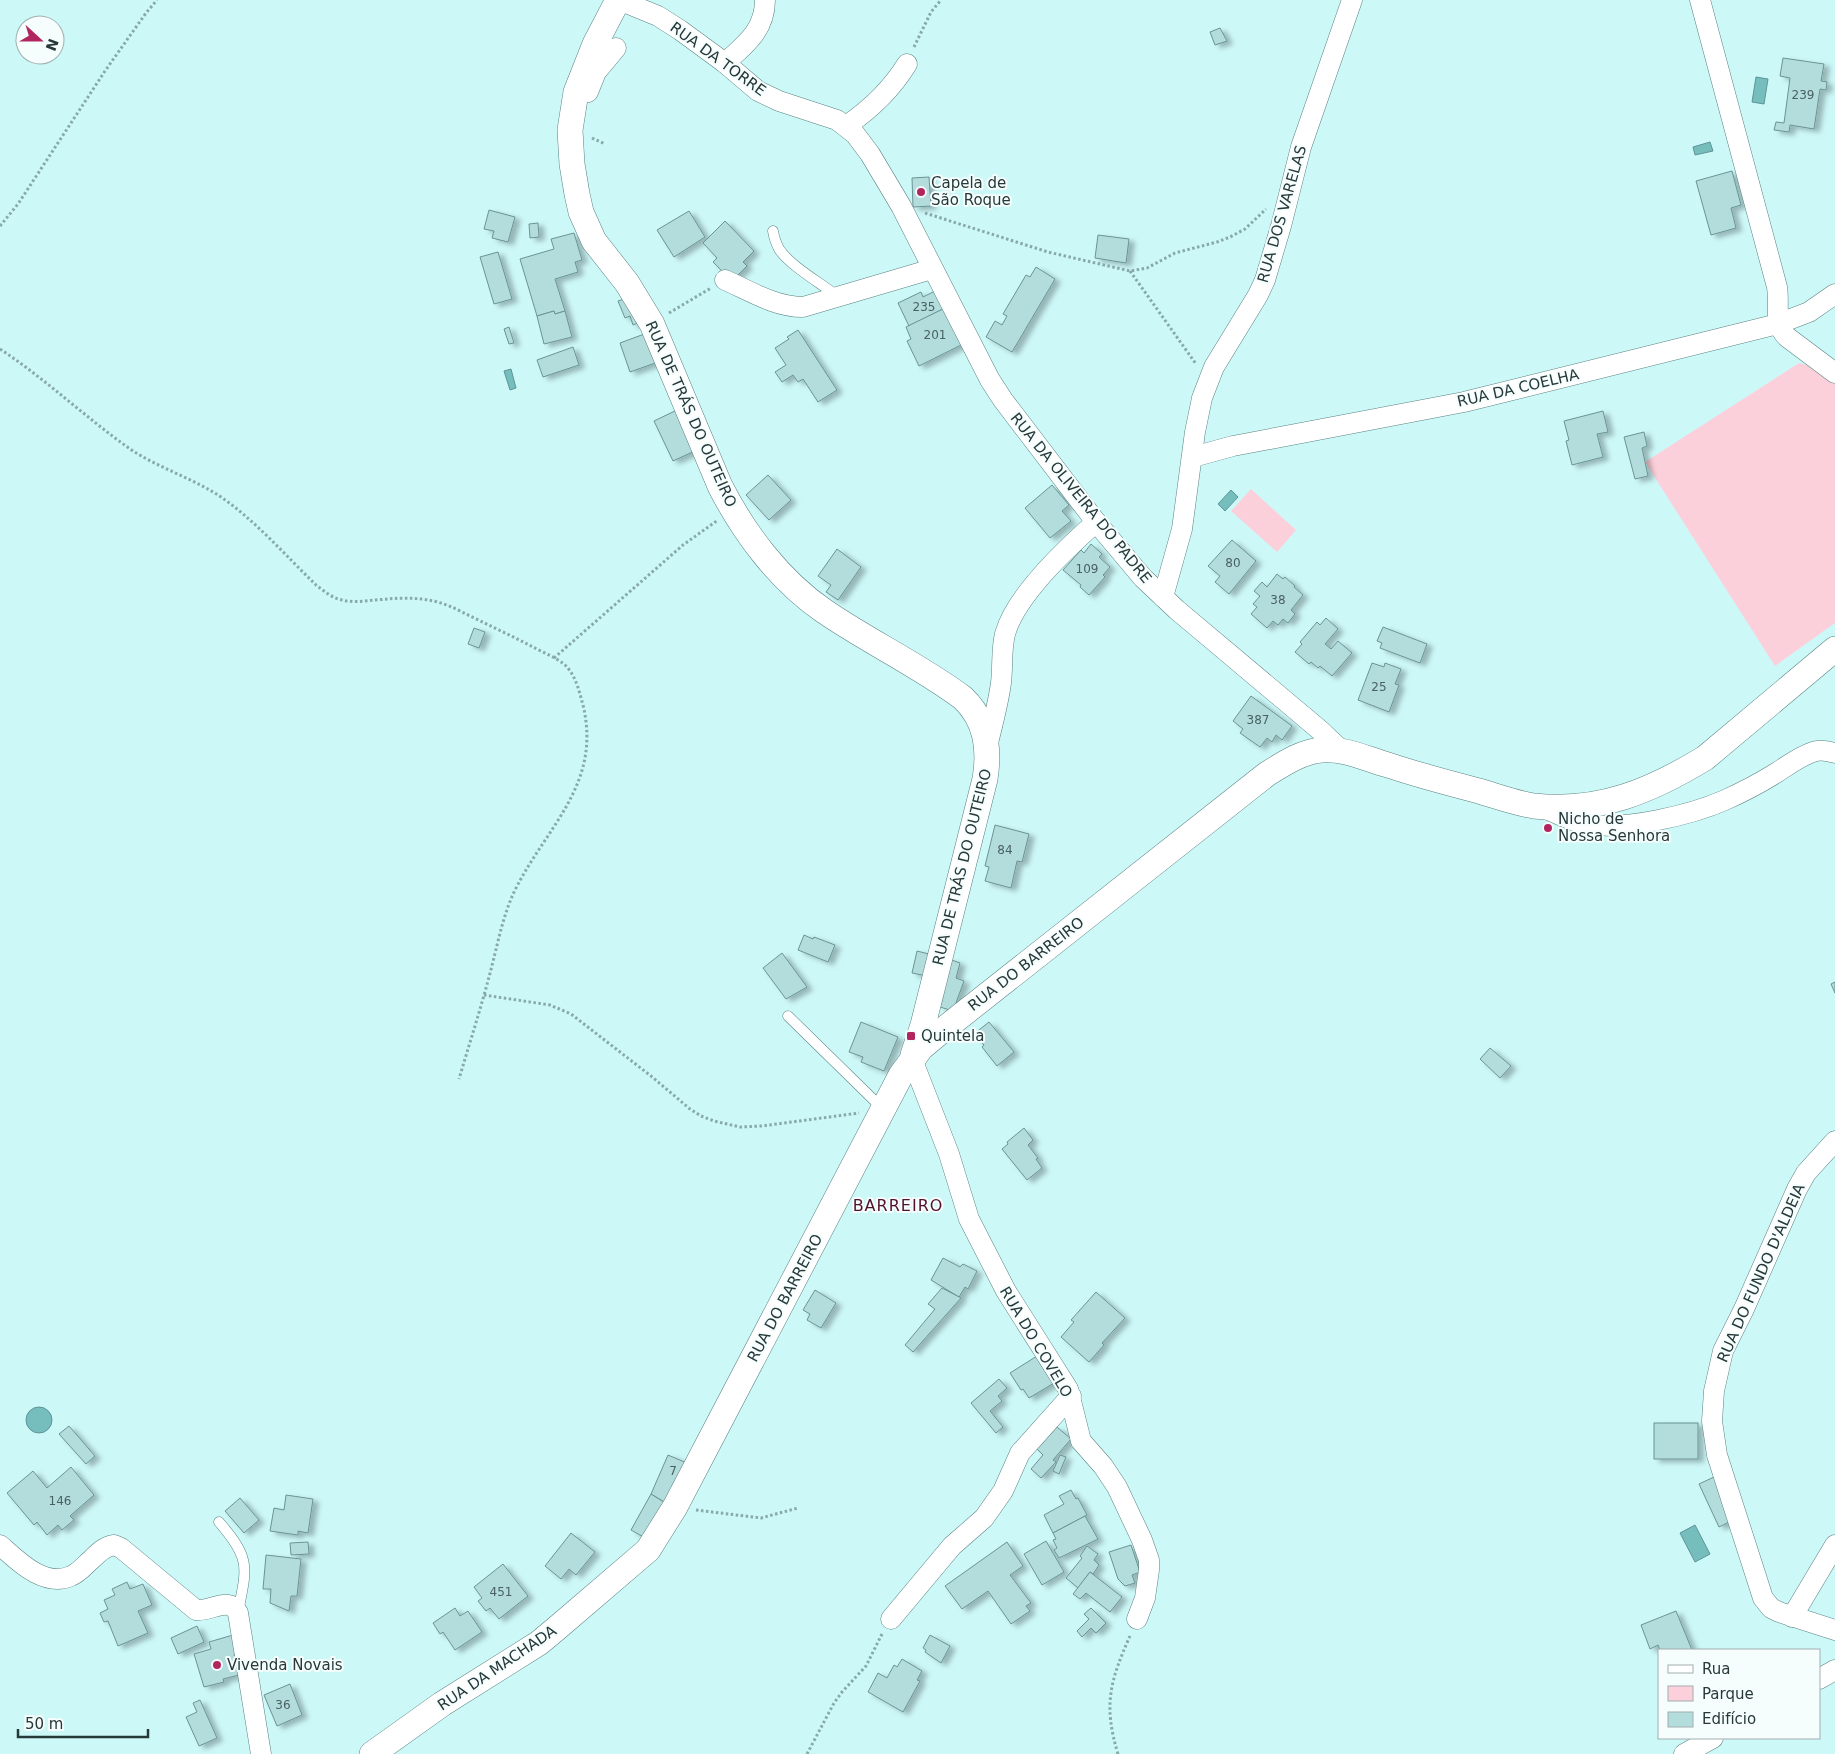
<svg xmlns="http://www.w3.org/2000/svg" width="1835" height="1754" viewBox="0 0 1835 1754" font-family="'DejaVu Sans',sans-serif">
<style>
.green{fill:#fcd0db}
.water{fill:#76bdbe;stroke:#5e9596}
.building{fill:#b3dddd;stroke:#6b9393;filter:url(#shadow)}
.lines{fill:none;stroke-linecap:round;stroke-linejoin:round}
.service-casing{stroke:#5a8282;stroke-width:11}
.minor-casing{stroke:#5a8282;stroke-width:21}
.tertiary-casing{stroke:#5a8282;stroke-width:26}
.path{stroke:#88a9a9;stroke-width:3;stroke-dasharray:2.5 2.5;stroke-linecap:butt}
.service{stroke:#fff;stroke-width:10}
.minor{stroke:#fff;stroke-width:20}
.tertiary{stroke:#fff;stroke-width:25}
.poi-dot{fill:#b22660;stroke:#f5fdfd;stroke-width:2}
.labels{text-anchor:middle;dominant-baseline:central;stroke-width:4;stroke-linejoin:round;paint-order:stroke}
.number-label{font-size:12px;fill:#4a6161}
.street-label{font-size:15px;fill:#273838;stroke:#f5fdfd}
.poi-label{font-size:15px;fill:#273838;stroke:#f5fdfd;text-anchor:start}
.neighbourhood-label{font-size:16px;letter-spacing:1px;fill:#54112b;stroke:#f5fdfd}
</style>
<defs>
<filter id="shadow"><feDropShadow dx="5.5" dy="3" stdDeviation="2.5" flood-color="#0004"/></filter>
</defs>
<rect width="100%" height="100%" fill="#cdf8f8"/>
<g class="green">
<path d="M1799,363l36,9v251l-60,43 -130,-204z"/>
<path d="M1251,489l45,41 -19,22 -46,-41z"/>
</g>
<g class="water">
<path d="M1756,77l12,2 -4,25 -12,-2z"/>
<path d="M1710,142l3,9 -18,4 -2,-8z"/>
<path d="M511,369l5,19 -6,2 -6,-19z"/>
<path d="M1231,490l7,7 -13,14 -7,-7z"/>
<circle cx="39" cy="1420" r="13"/>
<path d="M1695,1525l15,29 -15,8 -15,-29z"/>
</g>
<g class="building">
<path d="M1220,28l7,13 -12,4 -5,-13z"/>
<path d="M1783,58l41,6 -3,17 6,1 -1,8 -6,-1 -6,40 -24,-4 -1,7 -15,-2 2,-8 8,1 6,-45 -10,-2z"/>
<path d="M1732,171l9,34 -10,3 5,20 -25,7 -15,-54z"/>
<path d="M929,177l2,29 -18,1 -1,-29z"/>
<path d="M489,210l26,7 -7,25 -16,-4 2,-7 -10,-2z"/>
<path d="M689,211l16,26 -31,20 -17,-27z"/>
<path d="M725,221l29,30 -11,11 4,4 -15,15 -19,-19 4,-4 -14,-15z"/>
<path d="M538,223l1,14 -9,1 -1,-14z"/>
<path d="M574,233l8,27 -7,2 3,10 -23,7 10,32 -10,3 -1,-3 -17,5 -17,-57 34,-10 -3,-10z"/>
<path d="M1098,235l31,4 -3,24 -31,-5z"/>
<path d="M498,252l14,47 -18,5 -14,-47z"/>
<path d="M1036,267l19,12 -43,73 -26,-15 9,-16 7,4 5,-9 -4,-2 23,-39 4,2z"/>
<path d="M939,289l8,18 -38,19 -11,-23 23,-11 2,5z"/>
<path d="M630,297l10,25 -7,3 -3,-9 -5,2 -7,-17z"/>
<path d="M947,307l18,36 -46,23 -12,-25 4,-2 -5,-12z"/>
<path d="M554,311l1,3 10,-3 7,26 -28,7 -7,-28z"/>
<path d="M509,327l5,16 -5,1 -5,-15z"/>
<path d="M798,330l39,60 -19,12 -15,-23 -5,3 -5,-7 -11,7 -7,-10 11,-7 -11,-17 14,-9 -2,-2z"/>
<path d="M647,333l11,29 -28,10 -10,-29z"/>
<path d="M573,347l6,18 -36,12 -6,-17z"/>
<path d="M679,409l20,40 -26,12 -19,-40z"/>
<path d="M1603,411l5,21 -11,2 6,23 -31,8 -6,-24 3,-1 -5,-19z"/>
<path d="M1644,432l3,14 -5,2 6,28 -13,3 -11,-42z"/>
<path d="M768,475l23,25 -22,20 -23,-25z"/>
<path d="M1052,485l17,20 -7,6 9,10 -21,17 -25,-30z"/>
<path d="M1232,540l24,21 -27,33 -14,-12 5,-6 -12,-10z"/>
<path d="M1091,544l11,10 -3,3 11,10 -7,8 2,2 -16,18 -9,-8 1,-2 -18,-15 18,-20 3,3z"/>
<path d="M837,549l24,18 -23,33 -12,-8 5,-7 -13,-9z"/>
<path d="M1277,574l6,5 2,-2 10,9 -1,1 9,8 -12,15 4,4 -7,9 -5,-4 -5,6 -5,-4 -6,7 -16,-14 6,-7 -4,-3 7,-8 -6,-5 8,-9 5,5z"/>
<path d="M1326,618l12,11 -13,15 6,5 7,-8 14,12 -20,23 -12,-10 -2,2 -7,-6 -2,2 -14,-12 7,-8 -2,-2 17,-20 3,3z"/>
<path d="M1383,627l44,17 -7,19 -40,-15 2,-5 -5,-2z"/>
<path d="M474,628l11,4 -6,16 -11,-4z"/>
<path d="M1372,663l12,4 1,-4 16,6 -6,15 4,1 -10,27 -31,-12z"/>
<path d="M1251,696l41,30 -10,14 -6,-5 -4,7 -5,-4 -7,9 -20,-14 3,-4 -10,-8z"/>
<path d="M995,825l34,9 -7,28 -5,-1 -6,27 -26,-7 4,-14 -4,-1z"/>
<path d="M804,935l9,4 1,-2 21,8 -7,17 -30,-12z"/>
<path d="M917,951l20,5 -5,21 -20,-4z"/>
<path d="M782,953l25,34 -21,12 -23,-31z"/>
<path d="M949,959l11,4 -4,15 8,3 -11,30 -13,-4 3,-10 -5,-1z"/>
<path d="M1835,982v11l-4,-9z"/>
<path d="M861,1022l37,15 -14,34 -23,-9 2,-5 -14,-5z"/>
<path d="M989,1022l25,30 -17,14 -15,-19 2,-2 -10,-11z"/>
<path d="M1490,1048l21,18 -11,12 -20,-19z"/>
<path d="M1024,1128l9,12 -5,5 10,13 -2,1 6,9 -15,12 -25,-31 6,-5 -1,-2z"/>
<path d="M943,1258l17,9 3,-3 14,7 -9,18 -3,-2 -6,10 -28,-17z"/>
<path d="M942,1288l19,10 -48,54 -8,-7 30,-36 -7,-5z"/>
<path d="M815,1290l21,13 -15,25 -14,-8 3,-6 -7,-4z"/>
<path d="M1096,1292l29,26 -23,25 2,2 -15,17 -28,-25 13,-15 -3,-2z"/>
<path d="M1037,1356l17,27 -25,15 -6,-9 -2,1 -11,-17z"/>
<path d="M999,1379l8,9 -9,8 4,5 -12,10 13,16 -7,6 -25,-30z"/>
<rect x="1654" y="1423" width="44" height="36"/>
<path d="M69,1426l26,30 -9,8 -27,-30z"/>
<path d="M1057,1427l14,12 -18,21 3,2 -15,16 -10,-9 12,-14 -6,-6z"/>
<path d="M668,1455l21,9 -23,39 -15,-9z"/>
<path d="M1060,1455l6,2 -7,17 -6,-3z"/>
<path d="M71,1467l23,28 -24,21 4,4 -12,10 -4,-5 -11,10 -10,-13 -3,3 -27,-32 26,-22 14,17z"/>
<path d="M1714,1477l19,43 -14,7 -20,-43z"/>
<path d="M1071,1490l5,9 2,-1 9,17 -34,18 -9,-18 20,-11 -5,-8z"/>
<path d="M651,1494l16,10 -20,35 -16,-9z"/>
<path d="M286,1495l27,4 -5,34 -10,-2v4l-28,-4 4,-23 10,2z"/>
<path d="M240,1498l19,22 -15,13 -19,-22z"/>
<path d="M1085,1516l13,23 -39,19 -5,-8 3,-2 -4,-8 3,-1 -3,-6z"/>
<path d="M571,1533l24,19 -19,23 -7,-6 -8,10 -16,-13z"/>
<path d="M1046,1541l18,31 -22,13 -18,-31z"/>
<path d="M308,1542l1,12 -18,1 -1,-12z"/>
<path d="M1007,1542l16,24 -13,9 21,28 -5,3 4,5 -19,13 -23,-33 -26,18 -17,-23z"/>
<path d="M1131,1545l9,27 -8,3 3,8 -10,3 -7,-7 -9,-27z"/>
<path d="M1087,1546l11,8 -4,6 5,5 -6,9 -3,-2 -12,16 -12,-10 16,-20 -2,-2z"/>
<path d="M266,1555l35,4 -4,37h-6l-2,15 -19,-8 1,-14h-8z"/>
<path d="M503,1564l25,32 -29,23 -9,-11 -4,3 -8,-10 4,-3 -8,-11z"/>
<path d="M1090,1572l32,25 -12,15 -24,-19 -6,6 -7,-5z"/>
<path d="M127,1582l3,7 13,-5 9,21 -14,6 10,22 -30,13 -10,-25 -4,1 -4,-9 8,-4 -4,-9 11,-5 -3,-6z"/>
<path d="M455,1608l5,8 8,-5 14,21 -27,18 -12,-18 -3,2 -7,-11z"/>
<path d="M1091,1608l15,15 -10,10 -5,-5 -9,9 -5,-6 12,-12 -5,-5z"/>
<path d="M1676,1611l16,39h-32l-2,-5 -8,4 -9,-24z"/>
<path d="M197,1626l7,16 -26,12 -7,-16z"/>
<path d="M233,1635l5,18 -4,1 5,21 -16,4 1,3 -20,5 -10,-33 17,-5 -2,-7z"/>
<path d="M930,1635l20,11 -9,17 -16,-11 1,-2 -3,-2z"/>
<path d="M902,1659l20,12 -5,9 3,1 -17,31 -35,-20 10,-19 9,5 7,-13 3,2z"/>
<path d="M290,1684l12,31 -25,11 -13,-31z"/>
<path d="M200,1700l17,38 -18,8 -13,-29 11,-5 -4,-9z"/>
</g>
<g class="lines">
<g class="service-casing">
<g id="service">
<path d="M773,231c1,7 3,12 6,18 10,16 43,35 58,47"/>
<path d="M788,1016l95,93"/>
<path d="M219,1522c32,37 28,45 19,90"/>
</g>
</g>
<g class="minor-casing">
<g id="minor">
<path d="M619,0l39,16 22,14 45,33 33,28 21,10 58,19 18,14 15,20 31,52 89,174 13,20 93,122 47,56 34,32 144,121 20,19"/>
<path d="M1700,0l77,287c3,18 -4,37 10,50l48,36"/>
<path d="M725,63c21,-19 40,-33 40,-63"/>
<path d="M588,92l8,-20 20,-24"/>
<path d="M846,126c25,-17 45,-36 61,-62"/>
<path d="M725,280c25,11 50,27 78,27l129,-38"/>
<path d="M1193,457l40,-11 231,-44 314,-78 31,-12 26,-18"/>
<path d="M1163,597l19,-68 13,-97 7,-34 12,-31 44,-72 7,-15 16,-54 20,-79 51,-147"/>
<path d="M987,747c5,-21 11,-42 14,-64 2,-16 0,-33 4,-49 11,-39 62,-86 91,-112"/>
<path d="M1544,808c14,6 28,14 43,16 37,7 104,-9 138,-24 18,-8 35,-17 51,-27 11,-7 24,-17 37,-21 7,-3 15,-1 22,1"/>
<path d="M912,1059l37,95 20,65 37,72 62,98 13,52 22,25 14,21 25,53 7,20v10l-4,28 -8,21"/>
<path d="M1835,1141l-29,32 -9,16 -53,120 -21,42 -9,40 -2,30 5,34 46,143 8,10 8,4 56,18"/>
<path d="M0,1545c18,16 44,43 71,31 8,-3 14,-11 21,-17 6,-6 13,-13 22,-14l7,3 75,62c15,2 33,-15 42,3l23,141"/>
<path d="M1792,1617l43,-72"/>
<path d="M891,1619l61,-73 32,-28 19,-27 17,-38 51,-57"/>
<path d="M1819,1679l16,-9"/>
<path d="M1684,1754l29,-16"/>
</g>
</g>
<g class="tertiary-casing">
<g id="tertiary">
<path d="M618,0l-23,44 -19,48 -6,38 2,34 5,30 4,18 13,29 33,42 25,41 68,162c24,47 59,94 104,125 45,31 95,54 139,87 23,22 27,50 22,81l-62,246 -10,30"/>
<path d="M372,1754l70,-50 97,-61 18,-15 91,-78 27,-43 226,-432 20,-27 18,-15 328,-259c16,-10 36,-23 55,-24 23,-2 44,9 66,15 30,10 60,18 91,26 17,5 36,12 55,15 65,7 117,-15 171,-48l130,-109"/>
</g>
</g>
<g class="path">
<path d="M914,47l17,-35 10,-12"/>
<path d="M592,138l13,6"/>
<path d="M925,213l123,39 82,19 17,-3 28,-15 42,-11 13,-5 15,-8 21,-20"/>
<path d="M0,226l18,-22 87,-133 41,-58 11,-13"/>
<path d="M1130,271l66,93"/>
<path d="M669,313l42,-25"/>
<path d="M0,349c47,31 87,70 133,102 27,17 58,27 85,44 35,23 67,60 98,90 8,6 16,13 26,15 11,3 23,1 34,0 30,-3 56,-4 84,11 24,12 48,23 71,35 11,6 24,11 33,18 12,11 15,27 19,41 19,79 -36,121 -68,185 -13,27 -18,58 -26,87 -9,34 -20,68 -30,102"/>
<path d="M554,658l129,-113 35,-25"/>
<path d="M484,995l66,10 21,9 80,62 39,33 11,7 13,5 26,6 22,-1 97,-13"/>
<path d="M696,1510l65,8 37,-10"/>
<path d="M807,1754l27,-51 8,-11 24,-26 16,-32"/>
<path d="M1118,1754c-15,-49 -8,-73 12,-118"/>
</g>
<use href="#service" class="service"/>
<use href="#minor" class="minor"/>
<use href="#tertiary" class="tertiary"/>
</g>
<g class="poi-dot">
<circle cx="921" cy="192" r="5"/>
<circle cx="1548" cy="828" r="5"/>
<rect x="906" y="1031" width="10" height="10" rx="2.5"/>
<circle cx="217" cy="1665" r="5"/>
</g>
<g class="labels">
<g class="number-label">
<text x="1803" y="95">239</text>
<text x="924" y="307">235</text>
<text x="935" y="335">201</text>
<text x="1233" y="563">80</text>
<text x="1087" y="569">109</text>
<text x="1278" y="600">38</text>
<text x="1379" y="687">25</text>
<text x="1258" y="720">387</text>
<text x="1005" y="850">84</text>
<text x="673" y="1471">7</text>
<text x="60" y="1501">146</text>
<text x="501" y="1592">451</text>
<text x="283" y="1705">36</text>
</g>
<g class="street-label">
<text transform="translate(718 59) rotate(36)">RUA DA TORRE</text>
<text transform="translate(1282 214) rotate(-74)">RUA DOS VARELAS</text>
<text transform="translate(1518 388) rotate(-13)">RUA DA COELHA</text>
<text transform="translate(691 414) rotate(66)">RUA DE TRÁS DO OUTEIRO</text>
<text transform="translate(1081 498) rotate(51)">RUA DA OLIVEIRA DO PADRE</text>
<text transform="translate(962 867) rotate(-76)">RUA DE TRÁS DO OUTEIRO</text>
<text transform="translate(1026 964) rotate(-38)">RUA DO BARREIRO</text>
<text transform="translate(1761 1273) rotate(-66)">RUA DO FUNDO D'ALDEIA</text>
<text transform="translate(785 1298) rotate(-62)">RUA DO BARREIRO</text>
<text transform="translate(1036 1342) rotate(59)">RUA DO COVELO</text>
<text transform="translate(497 1668) rotate(-34)">RUA DA MACHADA</text>
</g>
<g class="poi-label">
<text x="931" y="183">Capela de<tspan x="931" dy="17">São Roque</tspan></text>
<text x="1558" y="819">Nicho de<tspan x="1558" dy="17">Nossa Senhora</tspan></text>
<text x="921" y="1036">Quintela</text>
<text x="227" y="1665">Vivenda Novais</text>
</g>
<g class="neighbourhood-label">
<text x="898" y="1205">BARREIRO</text>
</g>
</g>
<rect x="1658" y="1649" width="162" height="90" fill="#f5fdfd" stroke="#a3aeae"/>
<rect x="1668" y="1665" width="25" height="8" fill="#ffffff" stroke="#a3aeae"/>
<text x="1702" y="1674" font-size="15" fill="#273838">Rua</text>
<rect x="1668" y="1686" width="25" height="15" fill="#fcd0db" stroke="#a3aeae"/>
<text x="1702" y="1699" font-size="15" fill="#273838">Parque</text>
<rect x="1668" y="1712" width="25" height="15" fill="#b3dddd" stroke="#a3aeae"/>
<text x="1702" y="1724" font-size="15" fill="#273838">Edifício</text>
<g transform="translate(40 40) rotate(111)"><circle r="24" fill="#f5fdfd" stroke="#a3aeae"/>
<path d="M0-4L9 19L0 12L-9 19Z" fill="#b22660"/>
<text y="-8" font-size="14" font-weight="bold" text-anchor="middle" fill="#273838">N</text>
</g>
<path d="M18 1729v8h130v-8" fill="none" stroke="#273838" stroke-width="2.5"/>
<text x="25" y="1729" font-size="15" fill="#273838" stroke="#f5fdfd" stroke-width="4" paint-order="stroke">50 m</text>
</svg>
